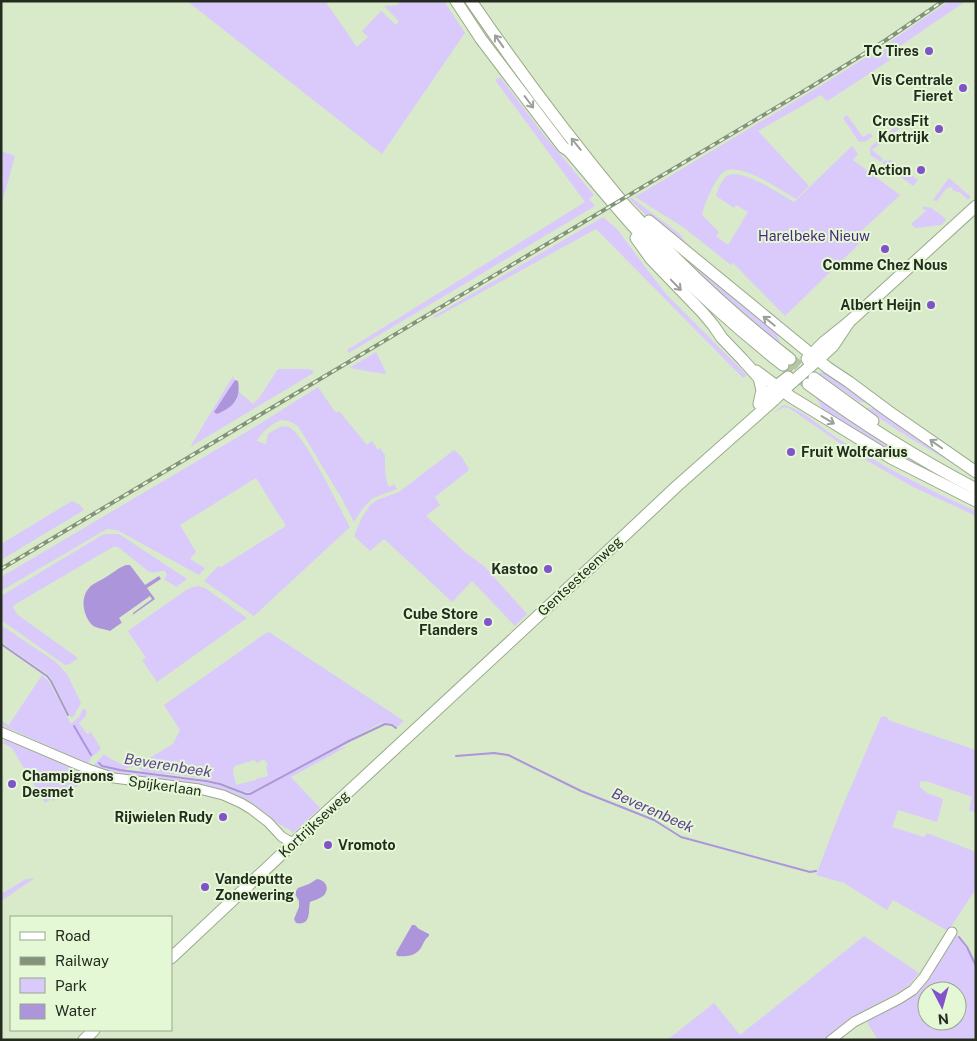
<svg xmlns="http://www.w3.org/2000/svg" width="977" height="1041" viewBox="0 0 977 1041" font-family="'Public Sans',sans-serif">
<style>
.green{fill:#dacafc;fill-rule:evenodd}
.water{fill:#ac95db}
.pier{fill:#d8eac9}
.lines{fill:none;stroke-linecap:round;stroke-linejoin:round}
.stream{stroke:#ac95db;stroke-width:2}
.major-tunnel{stroke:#b4c4a7;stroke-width:11;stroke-dasharray:11 5.5;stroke-linecap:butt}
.minor-casing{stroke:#99aa8a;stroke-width:11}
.major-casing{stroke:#99aa8a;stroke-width:13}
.minor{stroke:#fff;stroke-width:9}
.major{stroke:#fff;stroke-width:11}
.rail-casing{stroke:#85927b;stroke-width:4}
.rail{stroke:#e5f8d6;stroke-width:2;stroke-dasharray:5.5;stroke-linecap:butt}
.oneway{stroke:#9ca09a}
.poi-dot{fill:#8252ca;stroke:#e5f8d6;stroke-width:2}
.labels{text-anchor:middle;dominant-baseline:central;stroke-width:4;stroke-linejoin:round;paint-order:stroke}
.poi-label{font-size:14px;font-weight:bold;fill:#242b1f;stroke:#e5f8d6;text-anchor:end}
.park-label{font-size:14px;fill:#4a2879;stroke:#e5f8d6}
.street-label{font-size:14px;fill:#242b1f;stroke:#e5f8d6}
.water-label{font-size:15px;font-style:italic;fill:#614194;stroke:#e5f8d6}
</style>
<rect width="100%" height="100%" fill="#d8eac9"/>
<g class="green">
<path d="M187,1h138l32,46 11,-10 -6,-6 19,-20 15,14 3,-4 -15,-15 13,-1 5,-4h42l21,32 -83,121z"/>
<path d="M949,1h17l-79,54 3,5 -61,40 -2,1 -6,-6 -63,36 51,55 -13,13c-15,-9 -54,-36 -71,-28 -9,5 -21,34 -23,44l17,17 -3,4 12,9 20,-33 -12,-7 -2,3 -18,-12c2,-6 5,-16 11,-20 14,-9 55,19 67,26l58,-56 6,8 -5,6 47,35 -44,41 5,6 -76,74 -52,-53 -2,2 -48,-38 -48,-30 182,-109 64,-40z"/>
<path d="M500,77l44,58 50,60 -5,4 6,7 -246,147 -2,-3 238,-148 -90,-122z"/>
<path d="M847,115l16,22 7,-4 3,3 -7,5 -7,1 -16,-24z"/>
<path d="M897,126l2,3 -27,21 11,9 -2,3 -11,-7v-4l1,-5z"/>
<path d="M1,151l14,5 -14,50v-42l2,-6h-2z"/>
<path d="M889,159l29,21 -5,6 -31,-23 3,-3 3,2z"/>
<path d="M949,178l22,19 -3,3 -7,-7 -9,-3 1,-2 -4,-1 -2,2h-1l-9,12h-2l-2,-1z"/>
<path d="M632,198l48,36 6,9 78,67 2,3 4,-2 34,30 -3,1 -136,-109 -36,-34z"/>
<path d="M924,206l5,2 1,-1 15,11 1,2 -5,5 -26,3 -4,-4 15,-13 -4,-3z"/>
<path d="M603,217l14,12 35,47 15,19 80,80 -4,3 -147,-149 -161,89 -1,-2z"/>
<path d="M675,247l105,87 -3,2 6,12 -29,-23 -81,-75z"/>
<path d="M376,352l10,20 -1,2 -36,-6z"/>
<path d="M278,369h30l6,2 -2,3 -122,73 43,-71 2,4 -2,3 1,21 3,-4 1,-9 15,13 6,-6z"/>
<path d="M824,369l142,102 -53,-31 -51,-33 10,2 1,-4 -15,-4 -39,-27z"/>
<path d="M318,387l18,26 3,-2 28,34 5,-4 6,9 2,-2 5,7c0,12 -1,20 4,32l5,-3 3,5 -24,9 -10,10 -9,14 -12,-23 -44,-73c-5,-3 -10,-6 -16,-6 -8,1 -22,14 -25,21l9,3 2,-10c6,-4 14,-10 21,-7 15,6 51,82 61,100l-96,89 -50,-35 14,-15 3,1 65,-41 -30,-48 -76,47 16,27 -6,7 15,9 -6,7 -82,-45 -10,-1 -106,62v-14l257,-152z"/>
<path d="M814,394l162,100v3l-30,-13 -127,-73 3,-3z"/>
<path d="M785,405c20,6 35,22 52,33 44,27 91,52 139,73v5l-65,-30 -57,-33 -65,-45 -5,-1 -9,5h-1l8,-6z"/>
<path d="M454,450l8,7 7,13 -34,27 5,8 -14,11 40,37 19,14 42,47 -12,12 -43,-45 -20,21 -17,-16 -51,-47 -14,12 -16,-15 8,-19 9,-13 6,-4 22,-8z"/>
<path d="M72,501l8,4 4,5 -83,50v-16z"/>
<path d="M104,534h15l68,45 -11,8 -12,-8 3,-4 -2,-4c-7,-1 -8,4 -17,0l-30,-24h-5l-99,58 -1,3 5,7 60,43 -8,6 -5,1 -64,-45v-24z"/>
<path d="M198,586l7,2 42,30 -90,64 -15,-22 4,-2 -18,-27 58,-41 7,-3z"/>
<path d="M1,625l55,37 11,12 14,29 -7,13 -3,2 -19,-39 -6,-6 -45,-31z"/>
<path d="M269,632l135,89 -7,6c-6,-5 -11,-5 -18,-3 -43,22 -85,48 -129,68 -9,1 -17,-6 -26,-8 -25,-8 -55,-10 -81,-12l-7,-6 -12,3 -1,2 82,11 15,3 24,10h6l87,-46 11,-3 -57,31 29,31 -27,25 -3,-3 -13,-7 -14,-12 -16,-11 -14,-7 -30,-8 -84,-12 -13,-2 -13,-5 11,-12 5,4 12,6 15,2 37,-22 7,-14 -16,-25 99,-70zM264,759l4,6 -2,1 2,10 -12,3v1l-20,5c-1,-7 -5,-14 -1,-19l19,-6 3,3z"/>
<path d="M42,675l7,7 22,42 8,-7 4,-8h2l2,3 -2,5 -6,6 8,11 4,-2 10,17 -10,9 -3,6 -87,-39v-4l8,4z"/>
<path d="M882,716l7,2 -1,2 88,30v63l-7,-3 3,-13 -46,-16 -6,1v5l7,6 16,6 -6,23 -39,-12 -6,17 32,10 3,-4 49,19v37l-28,42 -55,-31 -6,10 -43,-27 -28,-8 25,-65 39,-91z"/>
<path d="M5,739l85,37 -1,3 -36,22 -1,-2 -7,4 -33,-55 -9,-5z"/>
<path d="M35,878l-31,21 -3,2v-7l25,-15z"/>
<path d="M956,933l20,30v77h-98l-10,-16 -1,-6 40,-19 17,-14zM927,991h30v30h-30z"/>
<path d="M864,936l55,37 -10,12 -5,4c-27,16 -56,27 -79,51h-158l47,-37 26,32z"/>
</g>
<g class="water">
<path d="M235,380l3,1c3,19 -5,26 -21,33l-3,-2z"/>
<path d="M126,565h4l15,20 14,-9 2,3 -14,9 8,11 -45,32c-5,-2 -15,-3 -18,-6 -9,-10 -12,-27 -3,-37 4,-5 11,-7 17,-11 7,-4 12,-9 20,-12z"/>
<path d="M317,879c7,1 13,7 8,15 -3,4 -10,6 -15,8 -2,9 2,24 -14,21l-2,-4 5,-12v-6l-4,-7 1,-3 2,-3 11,-4z"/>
<path d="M412,925h3l4,4 10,5v2c-4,3 -5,6 -7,10 -5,10 -15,11 -25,10l-1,-3z"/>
</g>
<path class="pier" d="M150,596l2,3 -19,14v2l-11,8 -3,-5z"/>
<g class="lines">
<g class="stream">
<path d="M1,644l46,32 4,5 17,34"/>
<path d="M74,726l17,29"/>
<path d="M456,756l38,-3 14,2 73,36 73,29 27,17 129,35 6,-1"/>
<path d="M99,763l3,3 18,4 86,11 14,3 26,10h4l99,-53 36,-17 7,1 4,3"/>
<path d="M959,937l8,10 9,19"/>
</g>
<g class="major-tunnel">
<path d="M790,359l23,18"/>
<path d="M783,365l22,17"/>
</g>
<g class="minor-casing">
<g id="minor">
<path d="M1,732l87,37 26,9 85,11 24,6 18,8 10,6 17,13 14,15 11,6"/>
<path d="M831,1040l23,-18 45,-23 14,-9 11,-13 28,-45"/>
</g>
</g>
<g class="major-casing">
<g id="major">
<path d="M456,1l25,38 82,108 6,4c30,35 59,72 91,104 39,39 80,76 123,110"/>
<path d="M471,1c48,70 99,138 153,203 10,11 21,22 31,33 42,44 87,85 135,122"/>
<path d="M649,221l179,147 21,14 39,29 88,61"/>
<path d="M636,238l15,21 52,54 10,12 9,13 21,22 16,18 3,12 -3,14"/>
<path d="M807,359l17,-17 25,-20 127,-116"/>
<path d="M756,371l35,26 100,61 85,43"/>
<path d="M814,378l59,43"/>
<path d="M808,384c53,39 109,74 168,105"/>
<path d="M761,402l9,-11 18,-14"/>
<path d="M171,958l148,-139 275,-255 83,-78 97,-86 15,-15 33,-29 11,-10 16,-24"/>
<path d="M84,1040l10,-10"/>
</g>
</g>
<use href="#minor" class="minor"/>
<use href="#major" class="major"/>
<g class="rail-casing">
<path id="rail" d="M1,569l813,-484 72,-45 57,-39"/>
</g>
<use href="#rail" class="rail"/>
</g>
<defs><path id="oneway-shaft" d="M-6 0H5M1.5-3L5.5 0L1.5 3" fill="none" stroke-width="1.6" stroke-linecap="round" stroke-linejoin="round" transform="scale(1.25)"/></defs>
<g class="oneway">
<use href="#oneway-shaft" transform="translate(499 41) rotate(-125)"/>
<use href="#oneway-shaft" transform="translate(529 102) rotate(53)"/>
<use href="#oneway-shaft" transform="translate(576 144) rotate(-129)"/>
<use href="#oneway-shaft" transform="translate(676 285) rotate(46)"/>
<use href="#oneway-shaft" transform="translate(769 321) rotate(-141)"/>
<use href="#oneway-shaft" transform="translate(828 420) rotate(31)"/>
<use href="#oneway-shaft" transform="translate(936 444) rotate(-145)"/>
</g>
<g class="poi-dot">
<circle cx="929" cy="51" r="5"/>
<circle cx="963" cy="88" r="5"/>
<circle cx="939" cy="129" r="5"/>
<circle cx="921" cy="170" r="5"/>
<circle cx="885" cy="249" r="5"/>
<circle cx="931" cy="305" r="5"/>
<circle cx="791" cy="452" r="5"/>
<circle cx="548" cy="569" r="5"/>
<circle cx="488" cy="622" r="5"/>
<circle cx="12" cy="784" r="5"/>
<circle cx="223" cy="817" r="5"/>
<circle cx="328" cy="845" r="5"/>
<circle cx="205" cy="887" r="5"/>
</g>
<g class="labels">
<g class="poi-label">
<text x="919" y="51">TC Tires</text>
<text x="953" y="80">Vis Centrale<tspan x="953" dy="16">Fieret</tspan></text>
<text x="929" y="121">CrossFit<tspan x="929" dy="16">Kortrijk</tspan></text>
<text x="911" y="170">Action</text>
<text x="885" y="265" text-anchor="middle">Comme Chez Nous</text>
<text x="921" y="305">Albert Heijn</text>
<text x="801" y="452" text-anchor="start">Fruit Wolfcarius</text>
<text x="538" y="569">Kastoo</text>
<text x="478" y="614">Cube Store<tspan x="478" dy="16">Flanders</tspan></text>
<text x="22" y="776" text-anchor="start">Champignons<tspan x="22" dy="16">Desmet</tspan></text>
<text x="213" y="817">Rijwielen Rudy</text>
<text x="338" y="845" text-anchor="start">Vromoto</text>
<text x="215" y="879" text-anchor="start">Vandeputte<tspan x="215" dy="16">Zonewering</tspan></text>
</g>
<g class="park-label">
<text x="814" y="236">Harelbeke Nieuw</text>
</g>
<g class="street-label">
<text transform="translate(580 576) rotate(-43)">Gentsesteenweg</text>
<text transform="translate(165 786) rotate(8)">Spijkerlaan</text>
<text transform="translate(314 824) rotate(-43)">Kortrijkseweg</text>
</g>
<g class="water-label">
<text transform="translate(168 765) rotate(9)">Beverenbeek</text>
<text transform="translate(653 810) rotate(24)">Beverenbeek</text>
</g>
</g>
<rect width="977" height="1041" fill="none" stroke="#242b1f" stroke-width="5"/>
<rect x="10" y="916" width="162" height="115" fill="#e5f8d6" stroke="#98a68d"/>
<rect x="20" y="932" width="25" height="8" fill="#ffffff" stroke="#98a68d"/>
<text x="55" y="941" font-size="15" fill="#242b1f">Road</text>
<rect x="20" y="957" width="25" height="8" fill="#85927b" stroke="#98a68d"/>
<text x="55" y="966" font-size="15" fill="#242b1f">Railway</text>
<rect x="20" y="978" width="25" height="15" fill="#dacafc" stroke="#98a68d"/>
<text x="55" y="991" font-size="15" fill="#242b1f">Park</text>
<rect x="20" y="1004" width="25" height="15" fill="#ac95db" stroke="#98a68d"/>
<text x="55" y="1016" font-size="15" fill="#242b1f">Water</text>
<g transform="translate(942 1006) rotate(174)"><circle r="24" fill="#e5f8d6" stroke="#98a68d"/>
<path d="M0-4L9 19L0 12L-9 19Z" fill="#8252ca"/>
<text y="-8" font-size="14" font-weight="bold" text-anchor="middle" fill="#242b1f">N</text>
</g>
</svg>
